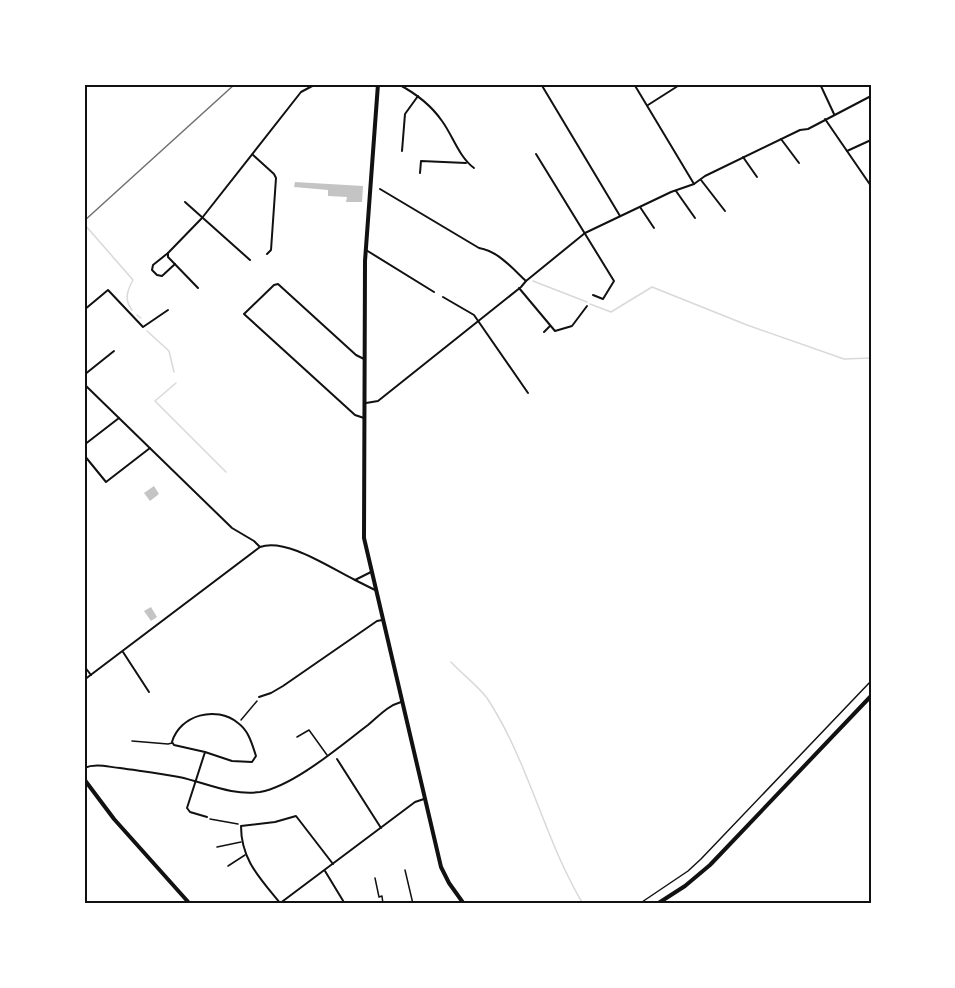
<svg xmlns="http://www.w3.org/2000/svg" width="955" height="988" viewBox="0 0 955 988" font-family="Ubuntu,sans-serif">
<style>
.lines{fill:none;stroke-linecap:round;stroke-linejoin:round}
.stream{stroke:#d9d9d9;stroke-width:1.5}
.building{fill:#c4c4c4}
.path{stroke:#111;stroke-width:1.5}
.service{stroke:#111;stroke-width:1.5}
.minor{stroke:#111;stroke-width:2}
.secondary{stroke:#111;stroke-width:4}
.rail{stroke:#707070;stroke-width:1.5}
.neatline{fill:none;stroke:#111;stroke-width:2}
</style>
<rect width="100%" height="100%" fill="#fff"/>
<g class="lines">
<g class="stream">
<path d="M85,225l48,55c-6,11 -9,20 -1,30"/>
<path d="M533,281l54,21"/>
<path d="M590,304l21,8 41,-25 95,38 97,34 27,-1"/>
<path d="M137,315l4,3"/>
<path d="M147,331l22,20 5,21"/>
<path d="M176,383l-21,18 71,71"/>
<path d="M451,662c11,12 26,23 36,36 42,64 57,141 96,206"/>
<path d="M84,899l5,5"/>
</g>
</g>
<g class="building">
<path d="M295,182l68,4 -1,16h-16l1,-5 -19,-1v-6l-34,-3z"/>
<path d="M154,486l5,8 -9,7 -6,-8z"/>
<path d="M151,607l6,10 -6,4 -7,-10z"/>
</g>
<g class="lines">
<g class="path">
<path d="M241,720l16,-19"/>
<path d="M210,819l28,5"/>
<path d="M375,878l4,19 3,-1 1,8"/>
<path d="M639,904l49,-33 13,-12 170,-178"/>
</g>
<g class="service">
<path d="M297,737l12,-7 18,25"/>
<path d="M132,741l36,3 4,-1"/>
<path d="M217,847l24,-5"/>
<path d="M228,866l17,-11"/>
<path d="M405,870l8,34"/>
</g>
<g class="minor">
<path d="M398,84c17,9 33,21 44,37 11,15 17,36 32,47"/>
<path d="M541,84l79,132"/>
<path d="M634,84l60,100"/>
<path d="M820,84l14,30"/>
<path d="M648,105l33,-21"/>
<path d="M825,119l46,67"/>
<path d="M781,139l18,24"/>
<path d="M402,151l3,-37 13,-18"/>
<path d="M847,151l24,-11"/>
<path d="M536,154l78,127 -11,18 -10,-4"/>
<path d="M253,155l21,19 2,4 -5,72 -4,4"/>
<path d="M743,157l14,20"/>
<path d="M420,173l1,-12 45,2"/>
<path d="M701,180l24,31"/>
<path d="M380,189l99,59c19,3 33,20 47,33"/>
<path d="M676,191l19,27"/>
<path d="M185,202l65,58"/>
<path d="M640,207l14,21"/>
<path d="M366,250l68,42"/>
<path d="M168,253l-15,12 -1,5 5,5 5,1 13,-12"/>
<path d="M198,288l-30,-31v-4l34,-35 99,-126 15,-8"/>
<path d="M519,288l36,43 17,-5 15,-20"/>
<path d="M443,297l31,18 54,78"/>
<path d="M84,310l24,-20 35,37 25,-17"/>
<path d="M544,332l6,-6"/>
<path d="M84,375l30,-24"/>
<path d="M84,384l148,144 22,13 6,6"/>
<path d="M366,403l12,-2 143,-114 5,-6 59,-48 86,-41 23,-8 11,-8 95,-46 8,-1 63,-33"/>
<path d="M364,418l-9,-3 -111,-101 30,-29 4,-1 78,71 8,4"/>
<path d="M84,445l35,-27"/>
<path d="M84,455l22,27 44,-34"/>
<path d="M84,539v12"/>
<path d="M355,580l20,10"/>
<path d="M123,652l26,40"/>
<path d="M84,666l7,9"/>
<path d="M84,680l176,-133c27,-9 70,21 95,33l16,-8"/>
<path d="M259,697l12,-4 12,-7 94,-65 5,-1"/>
<path d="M205,752l27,9 20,1 4,-6c-4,-12 -7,-25 -18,-33 -22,-18 -58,-8 -66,19l2,3 31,7 -18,56 3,4 17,5"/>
<path d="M337,759l44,69"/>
<path d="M84,768c12,-5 24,-1 36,0 20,3 40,5 59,9 28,6 52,19 81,15 34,-6 80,-46 108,-67 11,-9 19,-19 33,-23"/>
<path d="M325,871l20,33"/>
<path d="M280,903c-20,-25 -39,-43 -39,-77l34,-4 21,-6 37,48"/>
<path d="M279,904l136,-102 9,-3"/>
</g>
<g class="secondary">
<path d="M378,84l-13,177 -1,277 77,329 8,16 15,21"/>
<path d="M84,779l30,40 76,85"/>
<path d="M657,904l28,-18 25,-21 161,-169"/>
</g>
<path class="rail" d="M84,221l151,-137"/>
</g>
<rect width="955" height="988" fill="none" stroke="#ffffff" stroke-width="171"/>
<rect x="86" y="86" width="784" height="816" class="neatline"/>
</svg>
